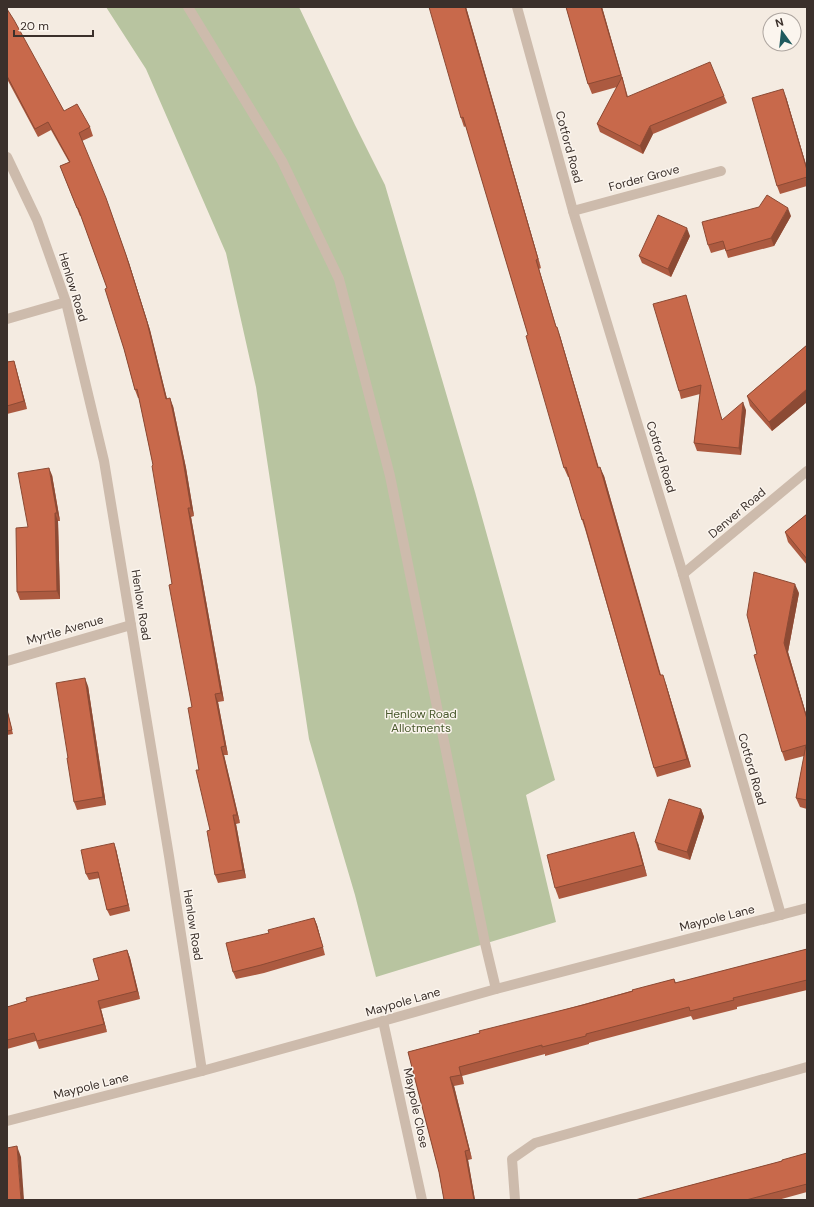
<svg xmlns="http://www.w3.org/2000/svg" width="814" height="1207" viewBox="0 0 814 1207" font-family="'DM Sans',sans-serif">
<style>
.green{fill:#b8c4a0}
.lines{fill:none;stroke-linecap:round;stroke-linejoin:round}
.service{stroke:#cdbbac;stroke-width:10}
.minor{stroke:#cdbbac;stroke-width:10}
.tertiary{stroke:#cdbbac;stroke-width:10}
.wall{fill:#ac5a40}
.shaded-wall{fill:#8c4a34}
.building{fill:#c8694b;stroke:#8c4a34}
.labels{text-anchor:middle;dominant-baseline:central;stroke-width:3;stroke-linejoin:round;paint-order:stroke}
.street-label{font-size:12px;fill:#3b302b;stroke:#fbf5ee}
.park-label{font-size:12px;fill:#4a5a2e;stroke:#fbf5ee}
</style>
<rect width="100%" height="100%" fill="#f4ebe1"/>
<path class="green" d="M106,7h193l56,118 30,60 90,307 80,288 -29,15 30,127 -180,55 -21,-82 -46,-156 -53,-352 -30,-134 -80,-184z"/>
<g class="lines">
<g class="service">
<path d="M188,7l94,154 57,118 51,197 95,467 11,46"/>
<path d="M515,1200l-3,-41 23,-16 272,-76"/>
</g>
<g class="minor">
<path d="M517,7l56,204 110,363 98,341"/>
<path d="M7,157l30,63 29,82 38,159 65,395 33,215"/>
<path d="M573,211l148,-40"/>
<path d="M7,319l59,-17"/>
<path d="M683,574l124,-103"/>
<path d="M7,661l124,-36"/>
<path d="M383,1021l39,179"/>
</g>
<path class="tertiary" d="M7,1121l195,-50 181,-50 113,-32 311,-81"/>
</g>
<g class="wall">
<path d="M466,7l75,261 -2,1 17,58 4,9 39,132 5,8 57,199 5,9 25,83 -34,10 -3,-9 -69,-239 -3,-9 -13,-43h-1l-4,-9 -36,-133 -62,-209 -2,1 -3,-9z"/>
<path d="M566,7h36l26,90 96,-1 3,7 -74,31 -10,20 -43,-22 -3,-8 20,-37 -25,7 -4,-10z"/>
<path d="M7,9l57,102 26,16 3,9 -11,5 47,122 21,67 17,69 6,7 13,62 8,48 -3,1 33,184 -6,1 10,53h-4l16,68 -4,1 10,54 -28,5 -3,-8 -5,-45 -11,-60 -7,-63 -39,-242 -14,-67h-1l-3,-8 -11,-41 -17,-61 -26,-72h-1l-20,-50 9,-4 -18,-32 -13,7 -31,-58z"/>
<path d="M786,97l21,71v18l-27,8 -3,-8z"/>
<path d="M791,216l-17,30 -46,12 -3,-9 -14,4 -3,-8z"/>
<path d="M690,236l-19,41 -29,-14 -3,-7z"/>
<path d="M686,295l2,7 34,118 24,-10 -5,45 -44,-4 -3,-8 6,-49 -19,5 -2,-8z"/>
<path d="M807,345v57l-35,29 -22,-25 -3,-10z"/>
<path d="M14,361l2,7 11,41 -20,5v-52z"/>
<path d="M52,475l8,46h-2l2,78 -40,1 -3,-8z"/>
<path d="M807,514v51l-19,-23 -3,-10z"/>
<path d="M799,593l-11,59 19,65v92l-7,-2 -4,-9 8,-42 -19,5 -3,-9 -25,-98z"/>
<path d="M88,686l18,119 -29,5 -3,-8 -6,-44z"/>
<path d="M7,709l6,25 -6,1z"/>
<path d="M701,809l3,8 -14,43 -32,-10 -3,-8z"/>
<path d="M638,843l9,33 -88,23 -4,-11z"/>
<path d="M116,849l14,62 -20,5 -3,-6 -7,-32 -11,2 -3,-6z"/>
<path d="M314,918l3,7 8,30 -61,18 -28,6 -3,-7 36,-39z"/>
<path d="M807,949v41l-70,17v2l-44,11 -2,-4 -102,27v1l-44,12v-2l-83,22 2,8 -10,2 18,73 -4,1 7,40h-31l-5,-28 -31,-120 72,-19 194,-54 2,4z"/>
<path d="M127,950l3,8 10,41 -39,10 6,23 -68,17 -3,-8 -29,8v-42l92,-27z"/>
<path d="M807,1153v39l-29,8h-143l147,-39z"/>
</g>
<g class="shaded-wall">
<path d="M465,7h1l75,261 -3,-9z"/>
<path d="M601,7h1l22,78 -3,-10z"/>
<path d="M783,89l3,8 21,71v2z"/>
<path d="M650,126l3,8 -10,20 -3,-8z"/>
<path d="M106,198l23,65 21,67 19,77 -3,-8z"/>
<path d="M788,208l3,8 -17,30 -3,-8z"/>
<path d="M687,228l3,8 -19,41 -3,-8z"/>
<path d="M536,260l3,9 20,67 -3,-9z"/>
<path d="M686,295l38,133 -2,-8z"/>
<path d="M557,327l3,9 41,141 -3,-9z"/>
<path d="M14,361l2,7 11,41 -3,-8z"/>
<path d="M807,389v13l-35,29 -3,-9z"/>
<path d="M170,398l3,8 13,62 8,48 -3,-8z"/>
<path d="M743,402l3,8 -5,45 -2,-7z"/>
<path d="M600,467l4,9 59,208 -3,-9z"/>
<path d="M49,468l3,7 8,46 -3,-8z"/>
<path d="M188,508l3,9 33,184 -3,-8z"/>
<path d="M55,513l3,8 2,78 -3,-8z"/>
<path d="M795,584l4,9 -11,59 19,65v2l-23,-76z"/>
<path d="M663,675l3,9 25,83 -4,-8z"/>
<path d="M85,678l3,8 18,119 -3,-8z"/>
<path d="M215,694l3,8 10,53 -3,-9z"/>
<path d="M221,747l3,8 16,68 -3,-8z"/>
<path d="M701,809l3,8 -14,43 -3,-8z"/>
<path d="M233,815l3,9 10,54 -3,-8z"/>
<path d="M634,832l4,11 9,33 -4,-11z"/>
<path d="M114,843l2,6 14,62 -2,-6z"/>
<path d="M314,918l3,7 8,30 -2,-8z"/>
<path d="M127,950l3,8 10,41 -3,-8z"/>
<path d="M98,1001l3,8 6,23 -3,-8z"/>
<path d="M459,1067l3,9 2,8 -3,-9z"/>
<path d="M450,1077l4,9 18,73 -3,-9z"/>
<path d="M17,1146l4,11 3,43h-3z"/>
<path d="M465,1151l3,9 7,40h-1z"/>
</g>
<g class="building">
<path d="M429,7h36l73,252 -2,1 20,67h1l41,141 2,-1 60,208h3l24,84 -33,9 -71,-249 -1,1 -16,-53 -2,1 -38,-132 2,-1 -65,-218 -2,1z"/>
<path d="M566,7h35l20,68 -33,9z"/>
<path d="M7,9l7,11 50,91 13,-7 13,23 -11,6 27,65 20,57 21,67 19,77 4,-1 13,62 8,48h-3l33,185 -6,1 10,52 -4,1 16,68h-4l10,55 -28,5 -8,-44 3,-1 -14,-60h3l-11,-62 4,-1 -23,-122 3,-1 -20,-118 1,-1 -16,-76 -2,1 -11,-41 -19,-60 2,-1 -29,-80h-1l-17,-42 10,-4 -22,-40 -13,7 -28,-53z"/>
<path d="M710,62l14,34 -74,30 -10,20 -43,-22 25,-47 5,20z"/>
<path d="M783,89l24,81v7l-30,9 -25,-88z"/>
<path d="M767,195l21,13 -17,30 -45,13 -3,-10 -15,4 -6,-23 57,-15z"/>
<path d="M658,215l29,13 -19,41 -29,-13z"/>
<path d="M686,295l36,125 21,-18 -4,46 -45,-5 7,-58 -22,6 -26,-87z"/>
<path d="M807,345v44l-38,33 -22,-26z"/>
<path d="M14,361l10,40 -17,5v-44z"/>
<path d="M49,468l8,45h-2l2,78 -40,1 -1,-64 12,-1 -10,-54z"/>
<path d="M807,514v45l-22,-27z"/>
<path d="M754,572l41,12 -11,59 23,76v81l-11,-2 10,-53 -24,7 -28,-97 3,-1 -10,-39z"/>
<path d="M85,678l18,119 -29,5 -7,-44h1l-12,-75z"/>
<path d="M7,710l5,20 -5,1z"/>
<path d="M669,799l32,10 -14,43 -32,-10z"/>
<path d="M634,832l9,33 -88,23 -8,-33z"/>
<path d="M114,843l14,62 -21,5 -9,-38 -12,2 -5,-24z"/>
<path d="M314,918l9,29 -62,18 -28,7 -7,-29 43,-10 -1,-3z"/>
<path d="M807,949v31l-74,18 1,2 -44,11 -1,-4 -103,27v2l-44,11v-2l-83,22 2,8 -11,2 19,73 -4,1 9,49h-30l-5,-28 -31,-120 72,-19 -1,-2 104,-26 50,-14 -1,-1 42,-11 1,4z"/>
<path d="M127,950l10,41 -39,10 6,23 -67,17 -3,-8 -27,7v-33l20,-6 -1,-3 73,-18 -6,-21z"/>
<path d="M17,1146l4,54h-14v-52z"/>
<path d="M807,1153v31l-61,16h-111l147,-39v-1z"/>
</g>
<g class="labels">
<g class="street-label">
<text transform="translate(569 147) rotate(75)">Cotford Road</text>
<text transform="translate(644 178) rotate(-15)">Forder Grove</text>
<text transform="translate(73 287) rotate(73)">Henlow Road</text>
<text transform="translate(661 457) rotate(73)">Cotford Road</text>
<text transform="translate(737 513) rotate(-40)">Denver Road</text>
<text transform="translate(141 605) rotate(81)">Henlow Road</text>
<text transform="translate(65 630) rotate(-16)">Myrtle Avenue</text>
<text transform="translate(752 769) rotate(74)">Cotford Road</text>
<text transform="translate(717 918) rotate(-14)">Maypole Lane</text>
<text transform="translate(193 925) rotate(81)">Henlow Road</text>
<text transform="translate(403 1002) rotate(-16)">Maypole Lane</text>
<text transform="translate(91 1086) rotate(-14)">Maypole Lane</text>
<text transform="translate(416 1108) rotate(78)">Maypole Close</text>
</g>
<g class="park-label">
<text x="421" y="714">Henlow Road<tspan x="421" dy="14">Allotments</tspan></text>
</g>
</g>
<rect width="814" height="1207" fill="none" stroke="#3b302b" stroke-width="16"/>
<g transform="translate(782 32) rotate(345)"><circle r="19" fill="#fbf5ee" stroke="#aea6a0"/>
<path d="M0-3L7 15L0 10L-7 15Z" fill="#1f5a5e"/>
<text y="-6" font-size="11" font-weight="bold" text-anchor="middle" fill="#3b302b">N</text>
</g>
<path d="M14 30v6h79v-6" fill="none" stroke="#3b302b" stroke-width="2"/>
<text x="20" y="30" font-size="12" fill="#3b302b" stroke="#fbf5ee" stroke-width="3" paint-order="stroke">20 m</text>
</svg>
